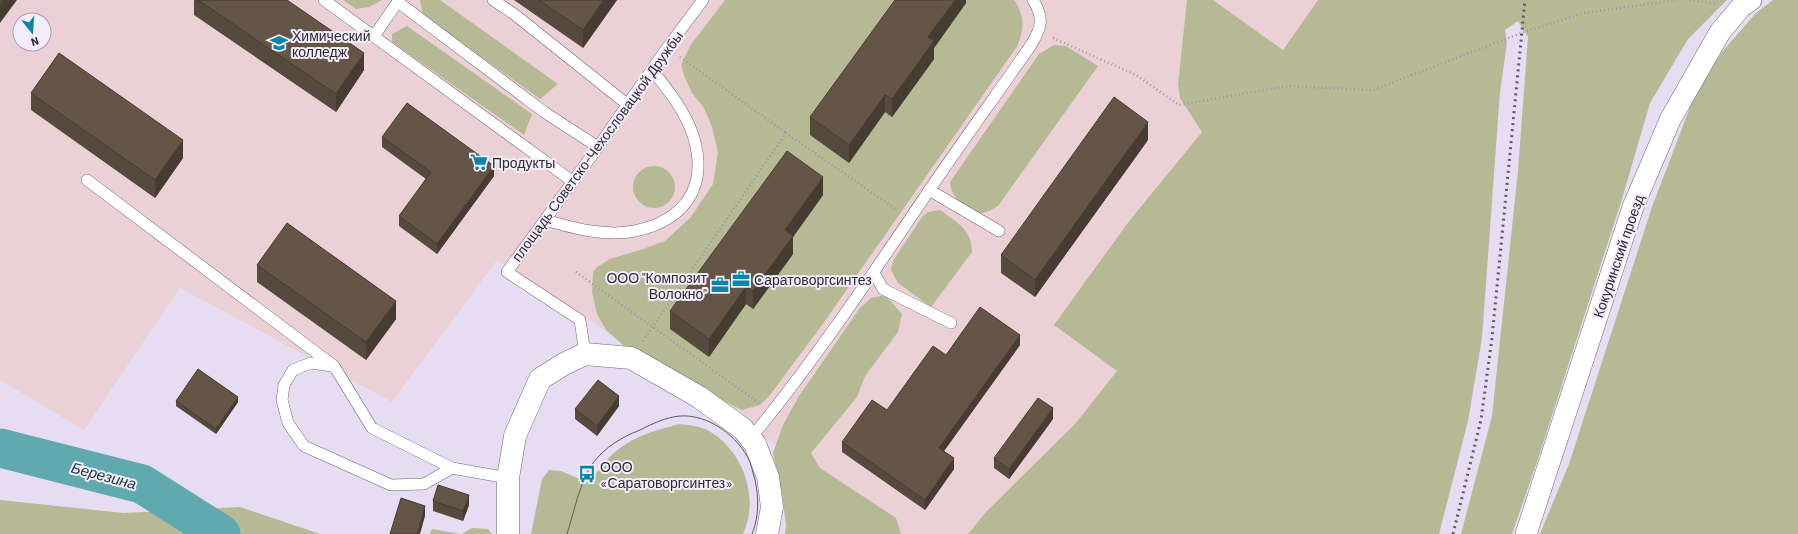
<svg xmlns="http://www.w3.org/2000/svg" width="1798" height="534" viewBox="0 0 1798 534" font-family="Barlow,sans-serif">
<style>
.industrial{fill:#ebd1d5;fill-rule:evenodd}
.green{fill:#b5b994}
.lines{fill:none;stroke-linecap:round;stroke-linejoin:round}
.river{stroke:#60aaaf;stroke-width:39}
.lane-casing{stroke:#6e6678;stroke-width:12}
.street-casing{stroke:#6e6678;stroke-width:22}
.secondary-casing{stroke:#6e6678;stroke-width:23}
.path{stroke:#9c95a5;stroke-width:2.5;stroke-dasharray:1 3;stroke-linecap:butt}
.lane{stroke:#fff;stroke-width:11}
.street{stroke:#fff;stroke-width:21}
.secondary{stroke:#fff;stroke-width:22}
.tram{stroke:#5e5965;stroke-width:1}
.rail{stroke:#5e5965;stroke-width:3;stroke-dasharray:2 4;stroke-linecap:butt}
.wall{fill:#56493d}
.shaded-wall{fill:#463c32}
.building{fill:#645547;stroke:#463c32}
.labels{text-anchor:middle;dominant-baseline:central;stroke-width:4;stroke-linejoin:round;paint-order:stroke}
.poi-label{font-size:14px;fill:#2e2b33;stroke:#f3ecfc;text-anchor:start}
.street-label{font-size:14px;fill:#2e2b33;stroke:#f3ecfc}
.water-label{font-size:15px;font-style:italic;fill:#14393b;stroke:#f3ecfc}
</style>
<rect width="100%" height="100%" fill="#e7ddf2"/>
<g class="industrial">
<path d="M0,0h1187l-9,84 2,14 22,34 -74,89 -73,104 62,46 -42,53 -89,88 -18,22h-69l-166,-120 -236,-154 -105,142 -212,-114 -96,142 -84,-50zM20,20h24v24h-24z"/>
<path d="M1213,0h105l-35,50z"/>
</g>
<g class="green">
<path d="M343,0h39l-13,7 -13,2z"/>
<path d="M420,0h20l118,84 -18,15 -117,-84z"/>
<path d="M725,0h289c11,16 10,28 4,45l-196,280 -52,70 -10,10 -18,5 -102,-50 -34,-30 -9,-16 -5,-22 1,-20 4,-5 13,-8 33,-10 22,-8 26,-24 22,-33 5,-32 -6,-25 -8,-19 -12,-15 -7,-15 -4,-13 9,-19z"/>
<path d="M1187,0h26l70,50 35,-50h409l-39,39 -38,64 -28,96 -85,263 -25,72h-51l31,-118 26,-245 10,-134 -10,-16 -13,9 2,13 -7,49 -18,246 -14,83 -29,113h-471l18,-22 89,-88 42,-53 -63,-46 75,-104 73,-89 -22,-34 -2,-14z"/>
<path d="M1773,0h25v534h-258l29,-70 83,-257 42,-110 28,-45 33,-38z"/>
<path d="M407,26l125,88 -8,21 -132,-93v-8z"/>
<path d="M1054,45l12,1 32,20 -100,140 -9,5 -11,3c-14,-10 -26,-13 -28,-32l89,-128z"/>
<circle cx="654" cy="187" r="21"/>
<path d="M940,210c17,13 32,19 32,42l-41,55 -33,-24 -7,-13 2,-9 29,-44 6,-5z"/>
<path d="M885,295l17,19 -4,18 -33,44 -8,21 -46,56 9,15 76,50 5,16h-116l1,-9 -4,-32 -9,-40 10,-28 16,-29 61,-88 11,-10z"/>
<path d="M679,424c10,1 21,2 30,7 34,20 51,66 34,103h-212l11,-55 7,-9 12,1 28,12c6,-8 12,-17 19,-24 19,-21 45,-28 71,-35z"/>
<path d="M0,500l124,13 116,-6 80,27h-320z"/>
<path d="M472,528l16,1 4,5h-30z"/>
<path d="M432,529l28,5h-30z"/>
</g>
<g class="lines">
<path class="river" d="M0,448l142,36 79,50"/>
<g class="lane-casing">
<g id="lane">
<path d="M324,0l248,181"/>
<path d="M493,0l21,14 114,91"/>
<path d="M398,2l146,110 54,35"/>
<path d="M374,36l25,-36"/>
<path d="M87,180l247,186 38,62 80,40 56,10"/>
<path d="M929,190l70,41"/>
<path d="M545,220c28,8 60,17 90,11 51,-11 74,-45 58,-96 -8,-24 -25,-45 -40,-64"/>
<path d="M874,273l9,16 68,34"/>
<path d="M585,354l-5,-34 -73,-48 91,-125 69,-99 36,-48"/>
<path d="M332,366l-21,-3 -18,7 -9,15 -2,15 6,23 16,23 87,39 33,-1 28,-16"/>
<path d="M751,438c64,-78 121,-163 177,-246 34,-50 69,-98 103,-147 11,-18 13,-27 2,-45"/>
</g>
</g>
<g class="street-casing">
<path id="street" d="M1526,534l107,-327 37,-87 50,-88 21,-25 10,-7"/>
</g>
<g class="secondary-casing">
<path id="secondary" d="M508,534v-56l7,-42 25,-57 24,-15 21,-10 46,4 68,39 44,32 12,15 13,33 4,30 -5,27"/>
</g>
<g class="path">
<path d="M1690,0l26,4"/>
<path d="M1053,38l83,37 43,30 108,-19 86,4 148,-57 63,-20 93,-13"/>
<path d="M680,57l106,76"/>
<path d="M576,272l183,131"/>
<path d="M643,341l143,-208 111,77"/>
</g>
<use href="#lane" class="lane"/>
<use href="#street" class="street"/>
<use href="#secondary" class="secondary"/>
<path class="tram" d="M567,534c7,-22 13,-53 26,-71 12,-16 29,-26 47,-33 12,-6 26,-13 40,-14 29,-2 59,21 70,46 2,6 3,12 5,18 4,17 4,38 -3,54"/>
<path class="rail" d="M1453,534l28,-114 11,-82 33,-338"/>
</g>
<g class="wall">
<path d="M194,0h93l77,70 -28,42 -142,-97z"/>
<path d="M514,0h103l-34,48z"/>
<path d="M966,0v3l-32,45v11l-42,58 -7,-5 -36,51 -39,-28v-18z"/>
<path d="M31,93l152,65 -28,40 -124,-88z"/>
<path d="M382,137l112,39 -57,78 -38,-28v-10l27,-37 -44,-32z"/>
<path d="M1148,140l-113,157 -34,-24v-18z"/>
<path d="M823,195l-30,42v17l-40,55 -7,-5 -37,53 -39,-28v-18z"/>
<path d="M257,265l139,54 -30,41 -109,-78z"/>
<path d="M1020,345l-76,106 10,18 -29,41 -83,-58v-10l45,-32 59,-55z"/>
<path d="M176,401l62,1 -22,32 -40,-28z"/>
<path d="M619,406l-22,30 -22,-17v-10z"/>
<path d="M1053,419l-44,60 -15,-11v-10z"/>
<path d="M433,501l36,4 -6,16 -30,-10z"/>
</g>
<g class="shaded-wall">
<path d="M4,0h13l-17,23v-18z"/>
<path d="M604,0h13l-34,48v-18z"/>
<path d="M955,0h11v3l-32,45v11l-42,58v-18l36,-62z"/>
<path d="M364,53v17l-28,42v-18z"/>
<path d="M885,95v17l-36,51v-18z"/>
<path d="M1148,122v18l-113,157v-17z"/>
<path d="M183,140v18l-28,40v-18z"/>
<path d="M494,166v10l-57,78v-10z"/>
<path d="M823,177v18l-30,42v17l-40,55v-18l32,-61z"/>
<path d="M746,287v17l-37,53v-18z"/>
<path d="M396,301v18l-30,41v-18z"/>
<path d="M1020,335v10l-81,113v-10z"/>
<path d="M619,396v10l-22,30v-10z"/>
<path d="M238,397v5l-22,32v-5z"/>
<path d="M1053,408v11l-44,60v-10z"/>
<path d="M954,458v11l-29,41v-10z"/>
<path d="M469,495v10l-6,16v-10z"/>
<path d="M425,506v10l-5,18h-3z"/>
</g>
<g class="building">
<path d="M0,0h4l-4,5z"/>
<path d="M198,0h89l77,53 -28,41z"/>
<path d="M539,0h65l-21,30z"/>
<path d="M895,0h60l-27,37 6,4 -42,58 -7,-4 -36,50 -39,-28z"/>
<path d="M59,53l124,87 -28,40 -124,-87z"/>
<path d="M1114,97l34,25 -113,158 -34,-25z"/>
<path d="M407,103l87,63 -57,78 -38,-28 32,-44 -49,-35z"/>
<path d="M787,151l36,26 -38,53 8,6 -40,55 -7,-4 -37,52 -39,-28z"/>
<path d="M287,223l109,78 -30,41 -109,-77z"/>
<path d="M980,307l40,28 -81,113 15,10 -29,42 -83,-58 30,-42 15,10 46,-64 13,9z"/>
<path d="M198,369l40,28 -22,32 -40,-28z"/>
<path d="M598,380l21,16 -22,30 -22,-17z"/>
<path d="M1038,398l15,10 -44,61 -15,-11z"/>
<path d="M438,485l31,10 -6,16 -30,-10z"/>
<path d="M401,498l24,8 -8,28h-27z"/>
</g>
<defs>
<g id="university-bare" transform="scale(1.38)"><path d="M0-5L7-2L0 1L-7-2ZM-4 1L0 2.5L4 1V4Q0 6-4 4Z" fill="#0087a8" stroke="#f3ecfc" stroke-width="2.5" paint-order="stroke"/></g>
<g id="supermarket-bare" transform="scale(1.38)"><path d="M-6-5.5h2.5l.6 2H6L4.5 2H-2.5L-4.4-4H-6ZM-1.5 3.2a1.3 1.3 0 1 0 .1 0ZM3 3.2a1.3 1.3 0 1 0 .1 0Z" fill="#0087a8" stroke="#f3ecfc" stroke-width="2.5" paint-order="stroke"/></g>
<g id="office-bare" transform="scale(1.38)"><path d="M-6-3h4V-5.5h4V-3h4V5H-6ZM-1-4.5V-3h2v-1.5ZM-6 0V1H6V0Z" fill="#0087a8" stroke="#f3ecfc" stroke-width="2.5" paint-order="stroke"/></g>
<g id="bus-bare" transform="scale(1.38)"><path d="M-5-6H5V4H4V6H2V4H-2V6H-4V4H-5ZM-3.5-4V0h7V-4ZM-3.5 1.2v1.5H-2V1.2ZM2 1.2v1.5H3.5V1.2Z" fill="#0087a8" stroke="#f3ecfc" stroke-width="2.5" paint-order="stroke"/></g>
</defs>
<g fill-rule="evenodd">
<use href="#university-bare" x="279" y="43"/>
<use href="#supermarket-bare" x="479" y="162"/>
<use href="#office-bare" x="741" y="279"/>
<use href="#office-bare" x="720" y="285"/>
<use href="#bus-bare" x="587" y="474"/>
</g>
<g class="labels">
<g class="poi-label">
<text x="292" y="35">Химический<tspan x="292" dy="16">колледж</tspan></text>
<text x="492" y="162">Продукты</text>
<text x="707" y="277" text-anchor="end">ООО "Композит<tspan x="707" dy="16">Волокно"</tspan></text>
<text x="754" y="279">Саратоворгсинтез</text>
<text x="600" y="466">ООО<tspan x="600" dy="16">«Саратоворгсинтез»</tspan></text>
</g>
<g class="street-label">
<text transform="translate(597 146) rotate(-54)">площадь Советско-Чехословацкой Дружбы</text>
<text transform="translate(1618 256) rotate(-71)">Кокуринский проезд</text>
</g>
<g class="water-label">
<text transform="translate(104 475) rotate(15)">Березина</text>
</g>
</g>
<g transform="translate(32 32) rotate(163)"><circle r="19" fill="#f3ecfc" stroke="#a49fac"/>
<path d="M0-3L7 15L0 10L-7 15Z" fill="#0087a8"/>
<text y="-6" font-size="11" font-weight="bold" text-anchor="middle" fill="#2e2b33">N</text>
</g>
</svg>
